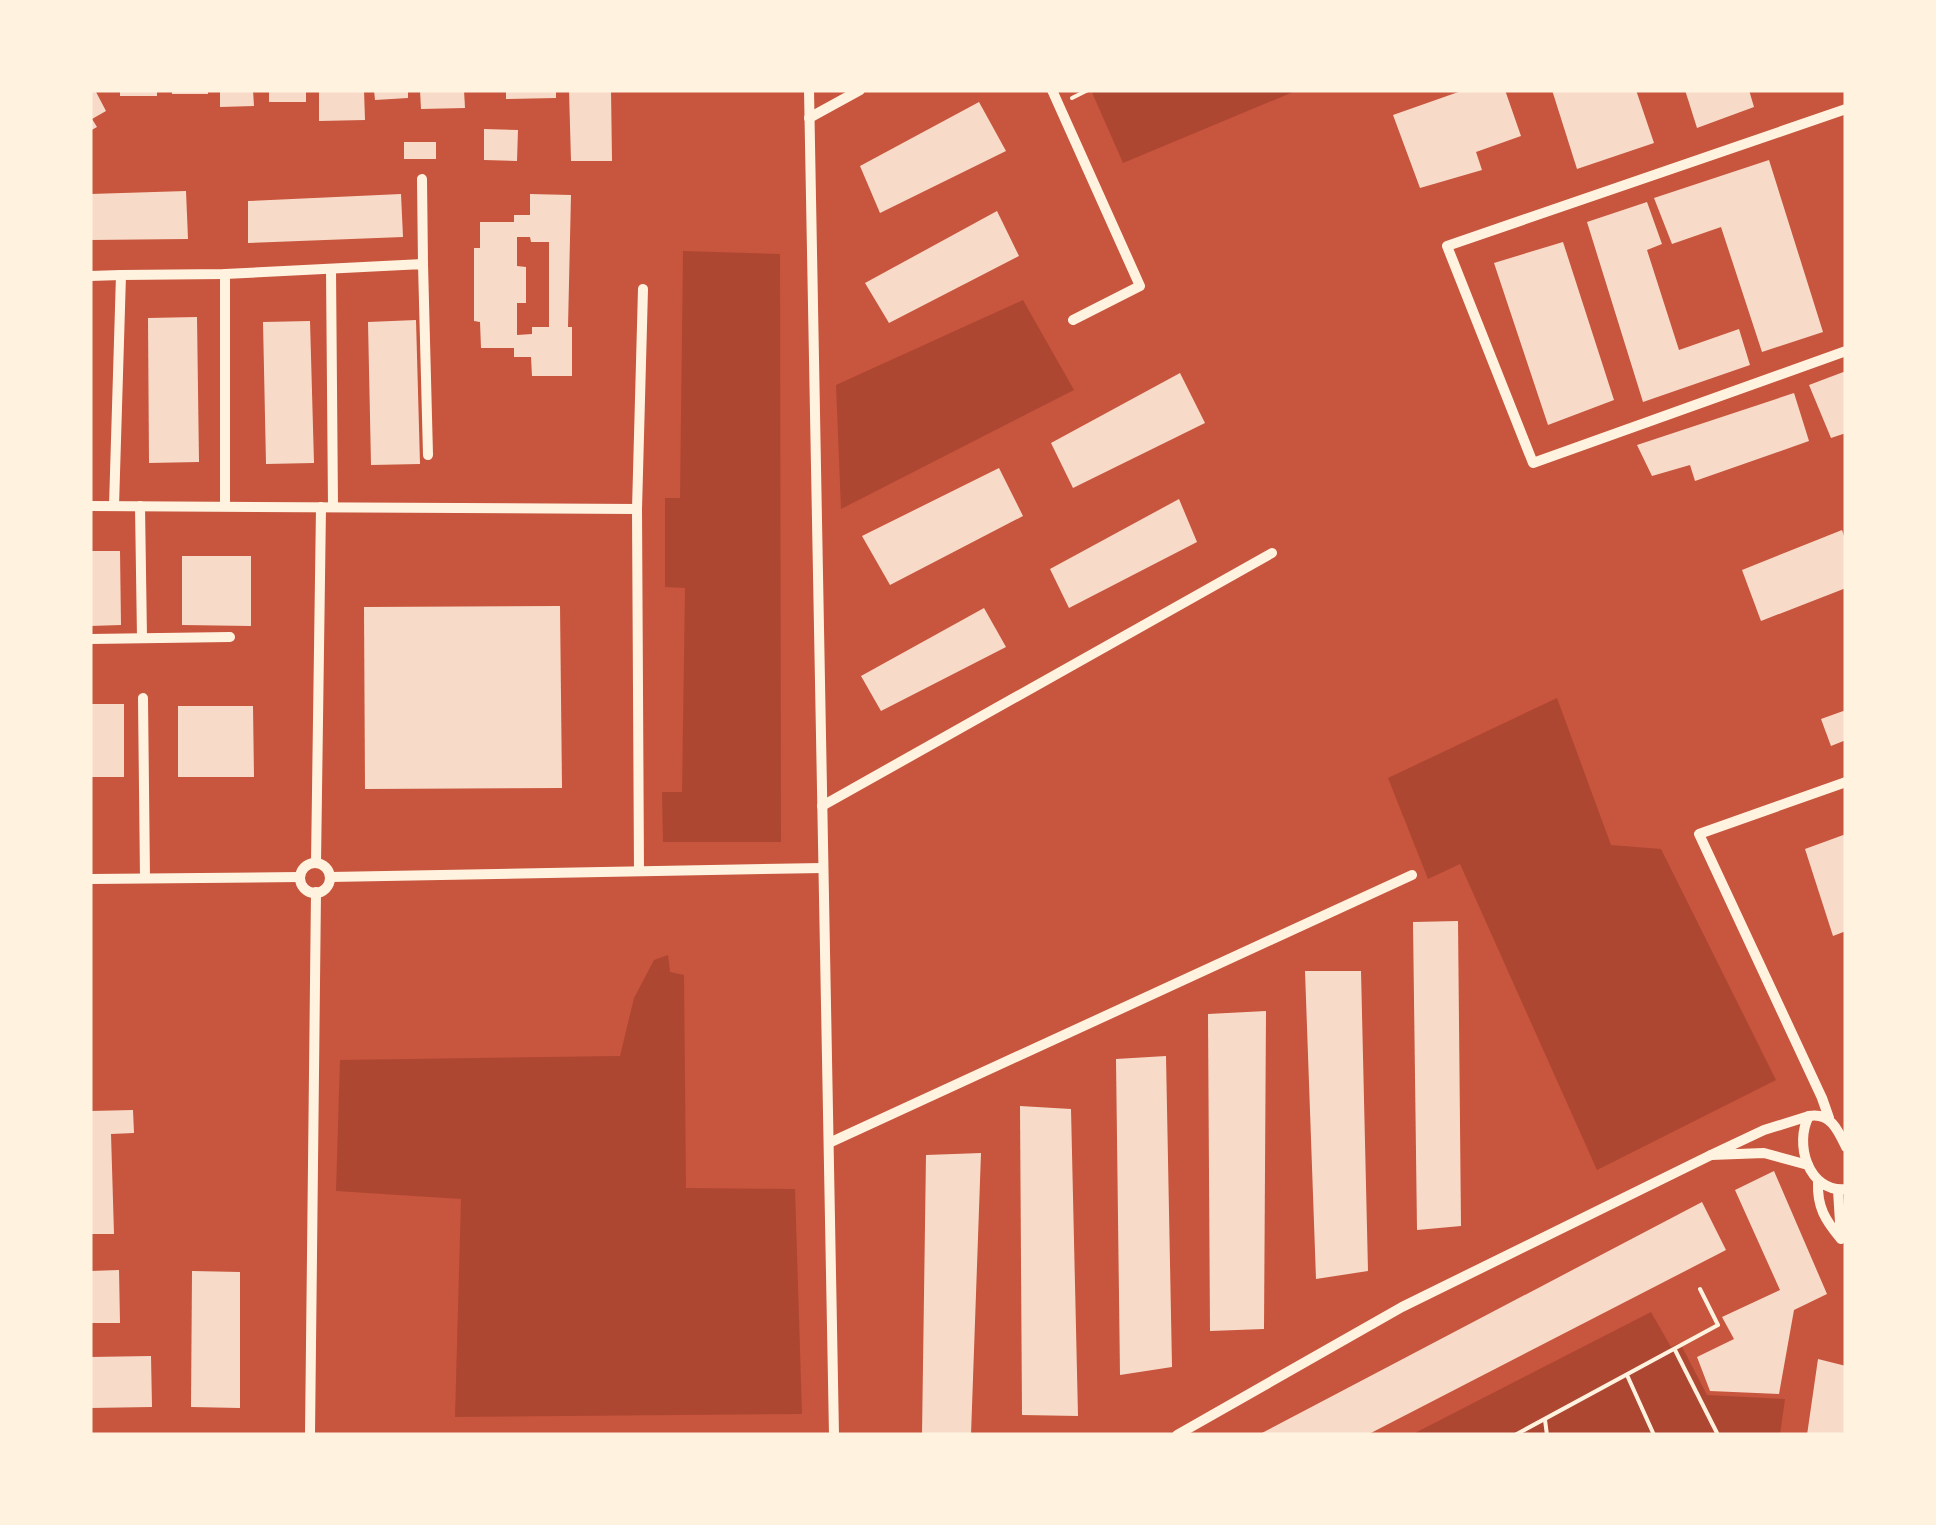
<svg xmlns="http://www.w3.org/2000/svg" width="1936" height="1525" viewBox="0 0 1936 1525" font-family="'Golos Text',sans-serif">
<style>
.green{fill:#ae4732}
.building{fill:#f7dbc8;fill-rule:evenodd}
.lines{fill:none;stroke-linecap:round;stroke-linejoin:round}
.path{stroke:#fff3e0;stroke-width:4}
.minor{stroke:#fff3e0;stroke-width:10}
</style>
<rect width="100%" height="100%" fill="#c8553d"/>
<g class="green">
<path d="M1091,90h207l-175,73z"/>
<path d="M683,251l97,3 1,588h-118l-1,-50h20l3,-204 -20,-1v-89h15z"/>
<path d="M1023,300l51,90 -233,119 -5,-124z"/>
<path d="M1557,698l54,147 50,4 115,231 -179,90 -137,-306 -32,15 -40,-101z"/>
<path d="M668,955l2,17 14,3 2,213 109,1 7,225 -347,3 6,-218 -125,-8 4,-131 280,-4 14,-58 20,-38z"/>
<path d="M1651,1312l20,35 9,-4 27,52 78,4 -5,36h-369z"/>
</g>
<g class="building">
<path d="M90,90h5l11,21 -14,8 5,8 -7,4z"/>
<rect x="120" y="90" width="37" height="6"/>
<rect x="172" y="90" width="36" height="4"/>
<path d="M220,90h33l1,16 -34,1z"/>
<rect x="269" y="90" width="37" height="12"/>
<path d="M319,90h45l1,30 -46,1z"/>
<path d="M374,90h34v8l-33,2z"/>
<path d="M420,90h44l1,18 -44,1z"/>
<path d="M506,90h50v8l-50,1z"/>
<path d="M569,90h42l1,71h-41z"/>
<path d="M1464,90h41l16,46 -45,16 6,18 -62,18 -27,-73z"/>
<path d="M1552,90h84l18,53 -77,26z"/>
<path d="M1685,90h64l5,17 -57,21z"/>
<path d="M979,102l27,49 -126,62 -20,-47z"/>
<path d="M484,129l34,1 -1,31 -33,-1z"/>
<rect x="404" y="142" width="32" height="17"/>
<path d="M1769,160l54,172 -61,20 -41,-125 -49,17 -18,-46z"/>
<path d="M186,191l2,48 -98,1v-46z"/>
<path d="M401,194l2,43 -155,6v-42z"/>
<path d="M530,194l41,1 -3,132h4v49h-40l-1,-19h-17v-9h-33l-1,-26 -6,-1v-73h6v-26h34v-7h16zM517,237h13l1,5h18v85h-17v7l-15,1v-32h9v-36l-9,-1z"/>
<path d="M1647,202l15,42 -15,6 32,100 60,-21 11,36 -107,37 -56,-180z"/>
<path d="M997,211l22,45 -130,67 -24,-40z"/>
<path d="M1563,242l51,158 -66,25 -54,-162z"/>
<path d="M197,317l2,145 -50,1 -1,-145z"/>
<path d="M416,320l4,144 -49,1 -3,-143z"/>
<path d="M310,321l4,142 -48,1 -3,-142z"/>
<path d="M1846,371v62l-15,5 -22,-53z"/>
<path d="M1180,373l25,50 -132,65 -22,-45z"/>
<path d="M1794,393l15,48 -114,40 -5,-16 -38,11 -15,-31z"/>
<path d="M999,468l24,48 -133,69 -28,-49z"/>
<path d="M1179,499l18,43 -128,66 -19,-39z"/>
<path d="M1842,530l4,12v46l-85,33 -19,-51z"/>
<path d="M90,551h30l1,74 -31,1z"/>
<path d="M182,556h69v70l-69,-1z"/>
<path d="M560,606l2,182 -197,1 -1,-182z"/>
<path d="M984,608l22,39 -125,64 -20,-35z"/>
<rect x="90" y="704" width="34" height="73"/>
<path d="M178,706h75l1,71h-76z"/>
<path d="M1846,710v30l-15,6 -10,-27z"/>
<path d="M1846,834v97l-13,5 -28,-87z"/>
<path d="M1458,921l3,305 -44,4 -4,-308z"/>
<path d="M1305,971h56l7,300 -52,8z"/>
<path d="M1266,1011l-2,318 -54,2 -2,-317z"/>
<path d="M1166,1056l6,311 -52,8 -4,-316z"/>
<path d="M1020,1106l51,3 7,307 -56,-1z"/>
<path d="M133,1110l1,23 -23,1 3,100h-24v-123z"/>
<path d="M981,1153l-10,282h-49l4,-280z"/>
<path d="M1774,1171l53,123 -33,16 -15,84 -69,-3 -13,-34 37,-18 -12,-22 58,-27 -45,-100z"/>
<path d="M1702,1202l24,48 -359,185h-109z"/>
<path d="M119,1270l1,53h-30v-52z"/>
<path d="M192,1271l48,1v136l-49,-1z"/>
<path d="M151,1356l1,51 -62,1v-51z"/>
<path d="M1818,1359l28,7v69h-39z"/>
</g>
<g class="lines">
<g class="path">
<path d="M1072,98l16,-8"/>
<path d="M1675,1350l43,85"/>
<path d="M1627,1375l27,60"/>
<path d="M1545,1420l2,15"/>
<path d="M1515,1435l203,-110 -18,-36"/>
</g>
<g class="minor">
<path d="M809,90l25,1345"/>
<path d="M1052,90l88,196 -67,34"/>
<path d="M1846,109l-399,137 86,217 313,-112"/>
<path d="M809,118l51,-28"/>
<path d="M422,179l1,85"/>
<path d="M331,269l2,238"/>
<path d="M90,276l31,-1"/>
<path d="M90,506l547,3"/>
<path d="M114,506l7,-231 104,-1 198,-10 5,191"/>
<path d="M140,506l2,132"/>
<path d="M225,506v-232"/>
<path d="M90,639l140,-2"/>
<path d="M143,698l2,180"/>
<path d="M822,806l450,-253"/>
<path d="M316,863l5,-356"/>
<circle cx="315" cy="878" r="15"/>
<path d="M639,871l-2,-362 6,-220"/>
<path d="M330,877l493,-9"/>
<path d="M90,879l210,-2"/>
<path d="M1829,1118l-7,-20 -123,-264 147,-52"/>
<path d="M829,1143l583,-268"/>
<path d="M1846,1147c-8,-17 -16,-35 -37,-31 -15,27 -1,77 37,73"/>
<path d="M1808,1165l-44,-12 -53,2 53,-25 45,-14"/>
<path d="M1818,1182c-1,25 7,38 23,57l-3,-49"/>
<path d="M310,1435l6,-543"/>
<path d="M1177,1435l225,-128 309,-152"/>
</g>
</g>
<rect width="1936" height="1525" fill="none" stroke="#fff3e0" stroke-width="185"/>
</svg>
